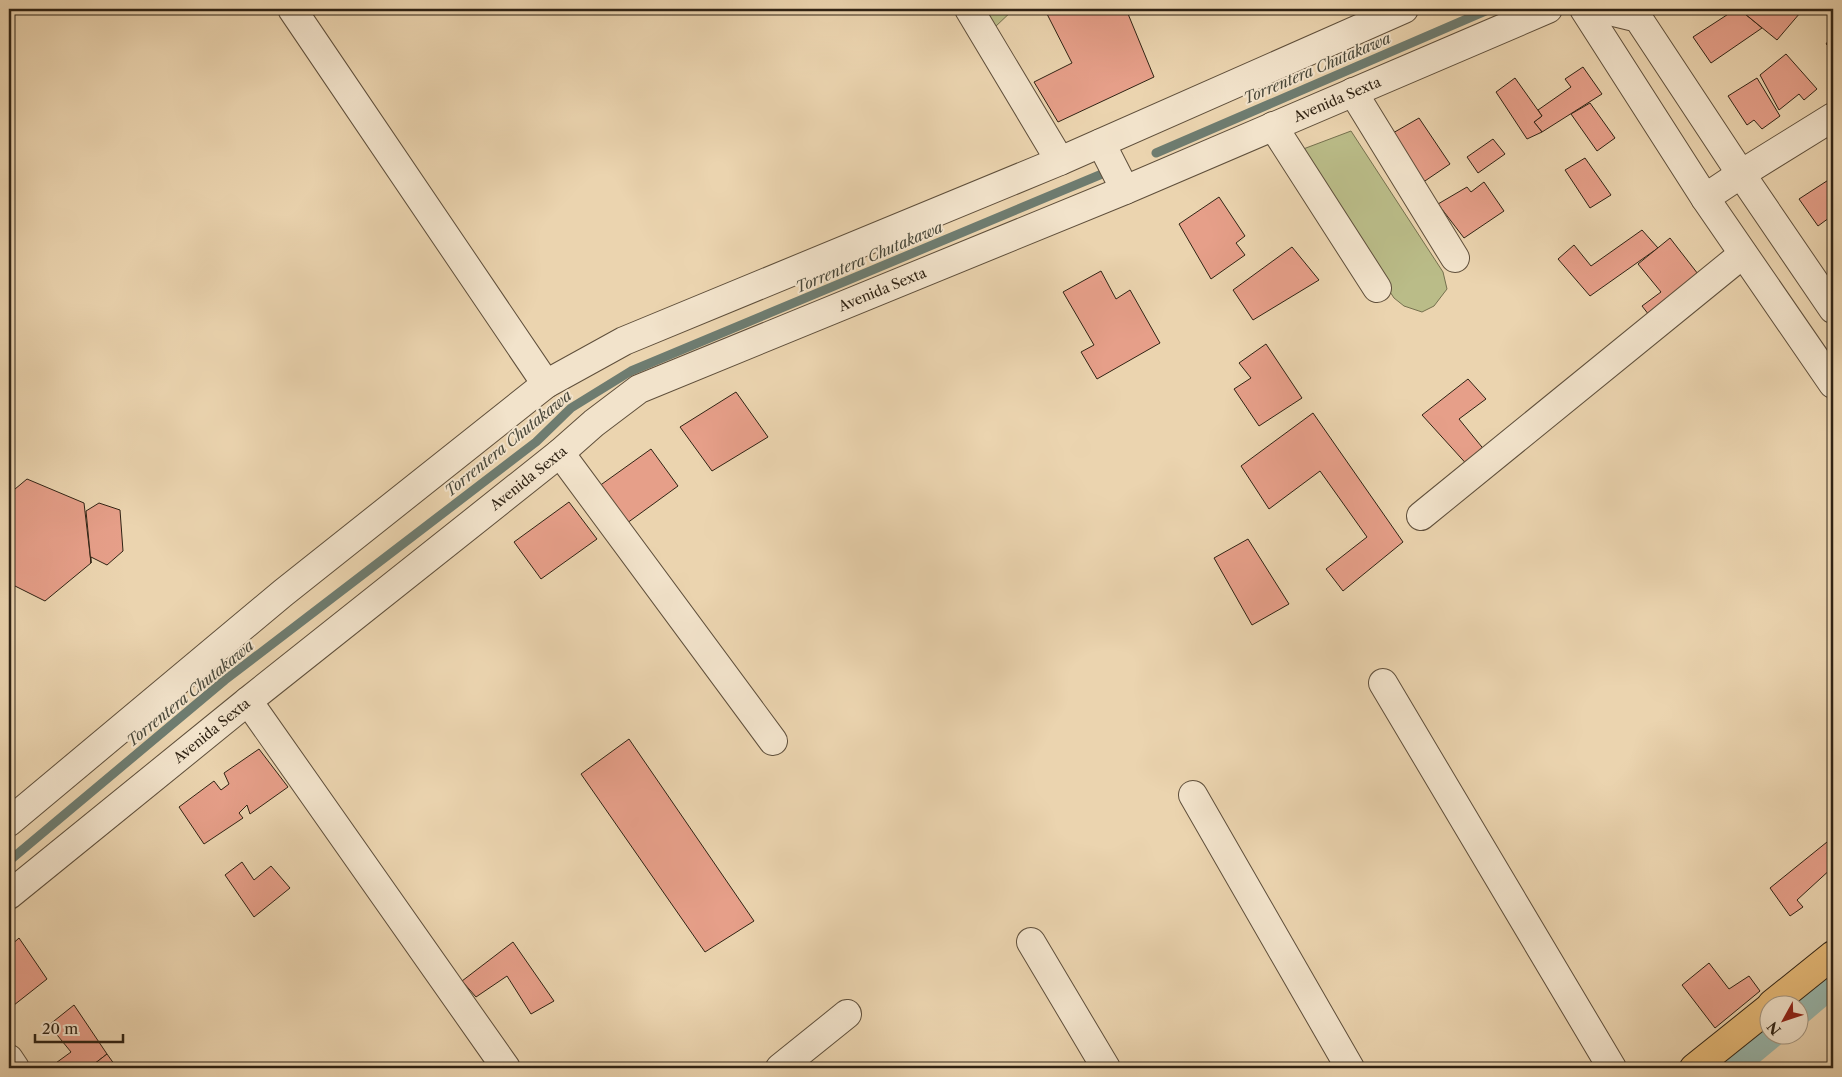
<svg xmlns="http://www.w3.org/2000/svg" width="1842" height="1077" viewBox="0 0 1842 1077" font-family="'Libre Caslon Text',serif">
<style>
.green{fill:#babc88;stroke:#75704e}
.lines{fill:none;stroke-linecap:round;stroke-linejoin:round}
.stream{stroke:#6e7c70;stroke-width:9}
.canal{stroke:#98b8ae;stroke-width:30}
.building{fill:#e69f89;stroke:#302314}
.minor-casing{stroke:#5f4f3b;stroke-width:30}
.major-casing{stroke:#302314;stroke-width:30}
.minor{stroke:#f2e3cb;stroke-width:28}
.major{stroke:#e6ba78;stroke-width:28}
.labels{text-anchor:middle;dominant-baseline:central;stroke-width:4;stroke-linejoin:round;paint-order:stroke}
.street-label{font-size:14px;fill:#302314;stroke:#f2e3cb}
.water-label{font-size:15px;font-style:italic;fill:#4a483a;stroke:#f2e3cb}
</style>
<rect width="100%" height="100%" fill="#ebd4af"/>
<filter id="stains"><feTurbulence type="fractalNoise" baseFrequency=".004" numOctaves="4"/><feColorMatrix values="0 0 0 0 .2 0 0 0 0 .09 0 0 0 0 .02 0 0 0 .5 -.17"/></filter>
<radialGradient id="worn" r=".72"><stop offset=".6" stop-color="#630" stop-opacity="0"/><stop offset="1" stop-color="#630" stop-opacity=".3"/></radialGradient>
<g class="green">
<path d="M985,9h29l-19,18z"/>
<path d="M1351,131l92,141 4,17 -13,17 -12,6 -18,-6 -10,-8 -96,-147z"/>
</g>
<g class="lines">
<g class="stream">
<path d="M1156,153l334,-144"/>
<path d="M9,861l216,-181 311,-238 35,-34 60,-37 471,-197"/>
</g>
<g class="canal">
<path d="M1800,1009l33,-28"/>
<path d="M1729,1068l41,-34"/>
</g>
</g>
<g class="building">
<path d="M1055,9h71l28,68 -96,45 -24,-40 38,-19 -25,-49z"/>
<path d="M1736,9h3l23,19 -51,35 -18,-26z"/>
<path d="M1739,9h55l6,4 -23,27z"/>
<path d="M1833,34v15l-7,-5z"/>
<path d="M1786,54l31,35 -13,11 -5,-6 -20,16 -19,-35z"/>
<path d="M1583,67l19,27 -60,38 -8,-10 8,-6 -4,-6 33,-23 -6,-8z"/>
<path d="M1515,78l27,38 -8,6 8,10 -15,7 -31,-47z"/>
<path d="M1757,78l23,38 -18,13 -8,-9 -7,5 -19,-29z"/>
<path d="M1590,103l25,35 -18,13 -26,-37z"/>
<path d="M1419,118l31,46 -31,21 -33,-48z"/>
<path d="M1493,139l12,15 -27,19 -11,-16z"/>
<path d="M1585,158l26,37 -21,13 -25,-38z"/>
<path d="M1833,177v38l-15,11 -19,-27z"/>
<path d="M1484,182l20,29 -40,27 -26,-34 29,-17 4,5z"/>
<path d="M1219,197l26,39 -9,7 9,12 -34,24 -32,-55z"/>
<path d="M1642,230l16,18 -68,48 -32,-37 16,-14 17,21z"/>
<path d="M1670,238l35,45 -49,41 -14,-18 19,-14 -23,-28z"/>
<path d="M1292,247l27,33 -66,40 -20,-30z"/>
<path d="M1101,271l15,28 14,-9 30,53 -63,36 -16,-27 13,-7 -31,-53z"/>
<path d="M1266,344l36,54 -43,28 -25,-37 17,-11 -12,-15z"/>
<path d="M1468,379l18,20 -27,20 27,33 -15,17 -49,-54z"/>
<path d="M736,392l32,45 -56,34 -32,-44z"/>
<path d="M1313,413l90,129 -60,49 -17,-22 41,-32 -47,-66 -51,38 -28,-43z"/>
<path d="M651,449l27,37 -55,40 -28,-37z"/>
<path d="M27,479l57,24 7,60 -46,38 -36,-18v-89z"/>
<path d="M569,502l28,37 -56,40 -27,-37z"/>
<path d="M99,503l21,7 3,41 -16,14 -16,-8v6l-5,-52z"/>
<path d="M1248,539l41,65 -37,21 -38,-67z"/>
<path d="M629,739l125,182 -49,31 -124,-178z"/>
<path d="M259,749l29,38 -38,27 -3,-9 -8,8 4,5 -39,26 -25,-37 35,-26 7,9 8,-6 -5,-11z"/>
<path d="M1827,842l6,7v18l-36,33 6,7 -13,9 -20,-28z"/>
<path d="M242,862l12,18 17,-14 19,22 -36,29 -29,-42z"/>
<path d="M19,938l28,41 -38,30v-62z"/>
<path d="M513,942l41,59 -23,13 -24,-38 -31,21 -14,-16z"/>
<path d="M1709,963l20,26 20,-13 11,15 -45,37 -33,-43z"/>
<path d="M74,1005l33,49 -18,14h-40l22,-16 -22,-27z"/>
<path d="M107,1054l10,14h-28z"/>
</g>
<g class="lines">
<g class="minor-casing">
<g id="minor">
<path d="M292,9l254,375"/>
<path d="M969,9l91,152"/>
<path d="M1584,9l121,189 128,186"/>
<path d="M1601,9l37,9 103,156 92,135"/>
<path d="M1353,92l102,166"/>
<path d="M1273,126l104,162"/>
<path d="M1101,143l24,47"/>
<path d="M1705,198l36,-24 92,-57"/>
<path d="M560,453l213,288"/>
<path d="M1421,516l322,-262"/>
<path d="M1383,683l229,385"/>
<path d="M248,701l258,367"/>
<path d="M1193,795l157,273"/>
<path d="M9,822l274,-229 263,-209 78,-43 436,-180 344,-152"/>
<path id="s1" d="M9,895l239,-194 312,-248 34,-30 45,-34 486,-199 423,-181"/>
<path d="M1031,942l75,126"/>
<path d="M9,1059l6,9"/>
<path d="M780,1068l67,-54"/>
</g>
</g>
<g class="major-casing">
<g id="major">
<path d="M1772,1004l61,-49"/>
<path d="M1694,1068l76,-61"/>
</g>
</g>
<use href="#minor" class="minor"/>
<use href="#major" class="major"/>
</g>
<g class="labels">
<g class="street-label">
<text stroke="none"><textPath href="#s1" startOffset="1564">Avenida Sexta</textPath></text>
<text stroke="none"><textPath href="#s1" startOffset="1071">Avenida Sexta</textPath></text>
<text stroke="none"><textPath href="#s1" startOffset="666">Avenida Sexta</textPath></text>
<text stroke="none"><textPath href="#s1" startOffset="261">Avenida Sexta</textPath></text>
</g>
<g class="water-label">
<text transform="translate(1317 68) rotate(-23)">Torrentera Chutakawa</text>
<text transform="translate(869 257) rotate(-23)">Torrentera Chutakawa</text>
<text transform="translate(508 443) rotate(-39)">Torrentera Chutakawa</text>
<text transform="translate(190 693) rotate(-39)">Torrentera Chutakawa</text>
</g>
</g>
<rect width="1842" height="1077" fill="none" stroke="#ebd4af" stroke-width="30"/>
<rect x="10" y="10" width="1822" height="1057" fill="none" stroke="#302314" stroke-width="2.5"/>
<rect x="15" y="15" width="1812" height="1047" fill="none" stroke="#302314"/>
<g transform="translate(1784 1020) rotate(230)"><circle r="24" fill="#f2e3cb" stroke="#a49682"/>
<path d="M0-4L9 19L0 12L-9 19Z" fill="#8f2418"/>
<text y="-8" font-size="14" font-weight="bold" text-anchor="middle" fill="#302314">N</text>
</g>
<path d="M35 1034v8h88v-8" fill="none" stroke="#302314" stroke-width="2.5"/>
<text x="42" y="1034" font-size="15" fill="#302314" stroke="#f2e3cb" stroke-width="4" paint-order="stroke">20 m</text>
<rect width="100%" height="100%" filter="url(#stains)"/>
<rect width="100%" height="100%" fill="url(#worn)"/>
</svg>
